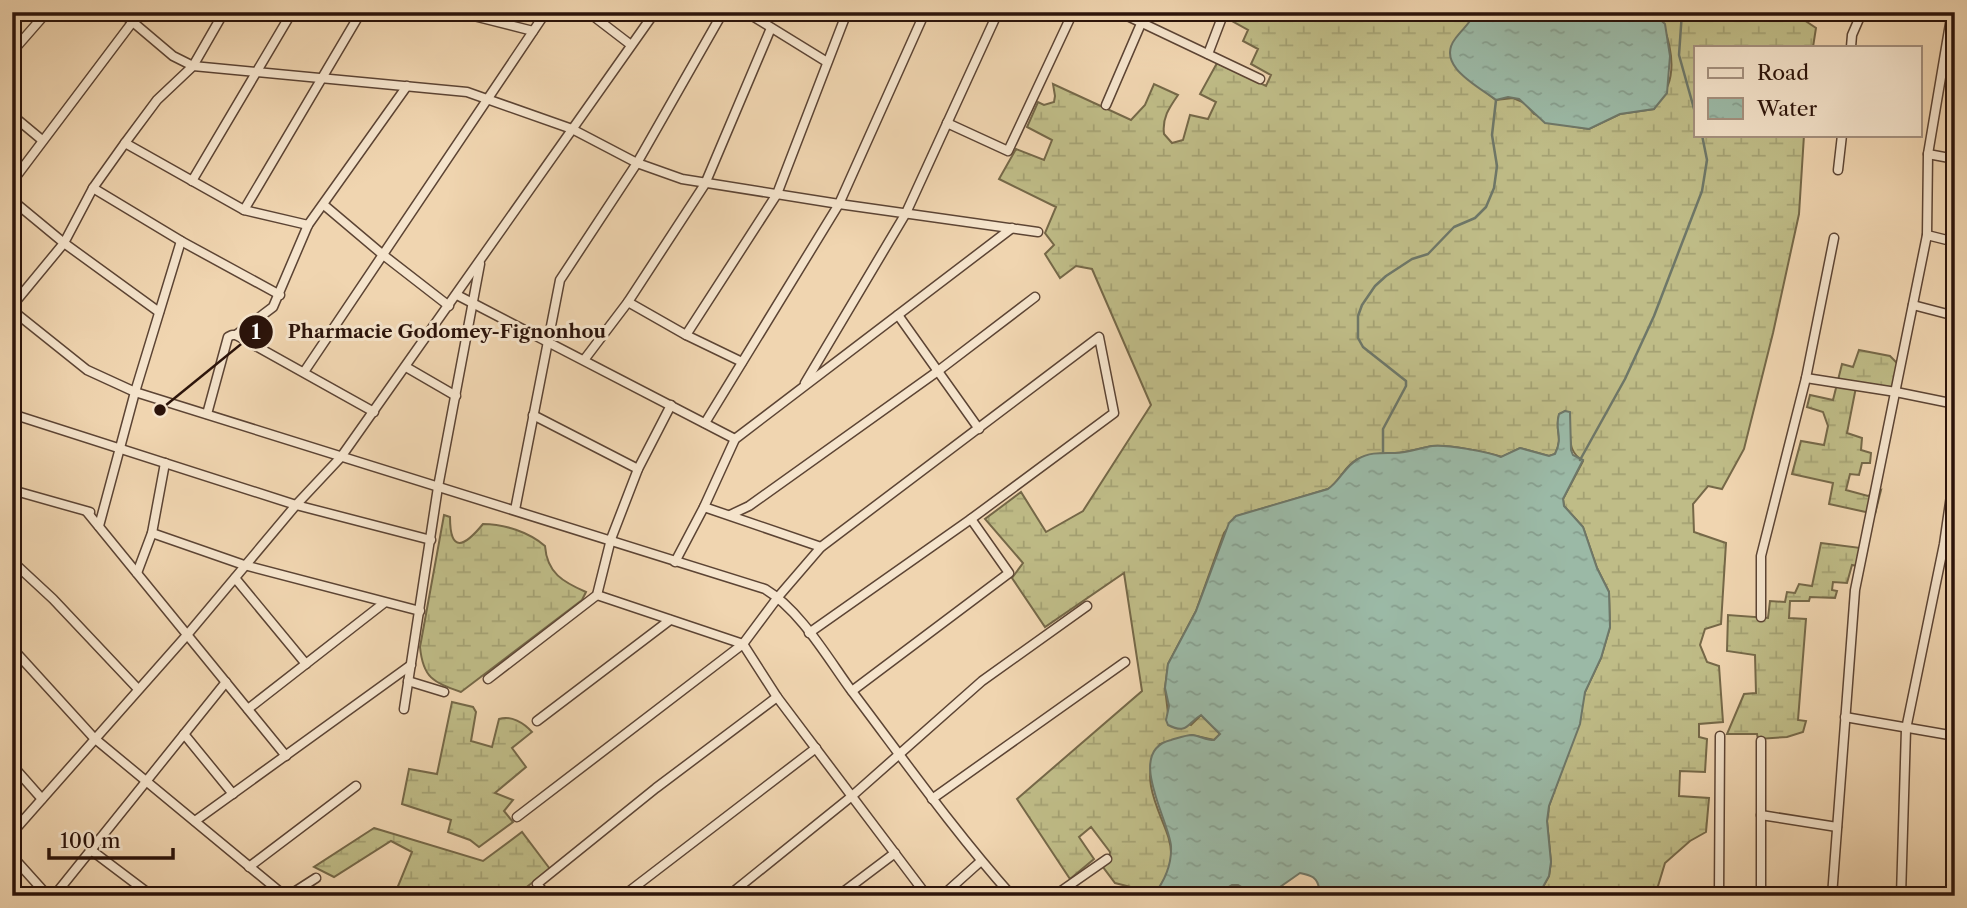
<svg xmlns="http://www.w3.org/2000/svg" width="1967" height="908" viewBox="0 0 1967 908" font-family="'Libre Caslon Text',serif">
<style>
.wetland{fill:url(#wetland-marsh);stroke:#756848;stroke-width:2}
.water{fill:url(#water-ripples);stroke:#6e7768;stroke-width:2}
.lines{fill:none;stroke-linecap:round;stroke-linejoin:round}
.stream{stroke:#6e7768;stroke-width:2.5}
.minor-casing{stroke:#5c4434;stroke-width:11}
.minor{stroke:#f5e4cc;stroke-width:8}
.leader{fill:none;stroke:#2b130a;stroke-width:2.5}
.callout-dot{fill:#2b130a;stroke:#f5e4cc;stroke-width:2.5}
.mark-label{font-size:21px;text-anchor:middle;font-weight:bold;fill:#fff}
.callout-label{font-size:19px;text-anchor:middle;font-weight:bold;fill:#2b130a;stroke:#f5e4cc;stroke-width:6;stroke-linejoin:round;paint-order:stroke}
</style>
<defs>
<pattern id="wetland-marsh" width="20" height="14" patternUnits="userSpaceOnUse" patternTransform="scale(1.75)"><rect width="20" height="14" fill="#bfbc87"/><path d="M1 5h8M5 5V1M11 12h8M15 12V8" fill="none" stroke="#a4a173"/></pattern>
<pattern id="water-ripples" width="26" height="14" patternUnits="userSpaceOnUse" patternTransform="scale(1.75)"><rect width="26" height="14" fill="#9bb9a6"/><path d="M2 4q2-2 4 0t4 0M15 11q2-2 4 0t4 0" fill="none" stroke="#869e8e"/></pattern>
</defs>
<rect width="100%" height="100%" fill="#f0d5b0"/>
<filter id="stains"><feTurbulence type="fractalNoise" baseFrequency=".00286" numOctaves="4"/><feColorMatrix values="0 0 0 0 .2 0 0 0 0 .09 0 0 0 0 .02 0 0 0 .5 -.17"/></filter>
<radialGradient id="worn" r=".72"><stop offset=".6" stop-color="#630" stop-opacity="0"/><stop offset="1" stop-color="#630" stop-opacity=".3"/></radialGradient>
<g class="wetland">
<path d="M1236,12l17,4 2,-4h220c-8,23 -37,30 -17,58l38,30 17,-2 12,5 9,11 31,11 24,4 31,-15 34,-5c4,-8 11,-16 14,-24 8,-21 1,-59 -16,-73h140l24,16 -3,19h-117v88h108l-5,79 -26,119 -29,116 -22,40 -14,-3 -15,18 1,28 32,11 -5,81 -16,5 -5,16 7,17 12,4 4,56 -24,2v13l8,2 -2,33 -25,-1 -1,25 30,2 -3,34 -16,9 -25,22 -10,33h-117l11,-20 2,-14 -4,-41 2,-15 23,-64 13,-50 16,-34 9,-31 -1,-35 -12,-24 -14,-41 -19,-21 -1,-7 20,-38c-21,-14 -7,-28 -18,-50l-6,4c-5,16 5,21 -4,39l-6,2 -29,-8 -18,9c-14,-5 -56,-13 -70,-11 -12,2 -25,7 -37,7 -13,1 -25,0 -37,6 -13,6 -18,22 -30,30l-91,27 -13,17 -28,78 -28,53 -3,24 3,25 23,12 10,-10 19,19 -6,6 -22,-5 -32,9c-7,14 -12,26 -9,42 8,44 40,64 2,110h-20l-2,-9 -16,-4 -12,-16 6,-6 1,-9 -19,-25 -12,10 15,22 -24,20 -53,-80 125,-108 -18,-118 -79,54 -33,-49 11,-15 -38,-44 36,-27 25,40 37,-21 68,-106 -59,-136 -16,-3 -16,12 -15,-24 9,-9 -9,-12 11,-26 -57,-28 17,-30 28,11 8,-20 -25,-13 11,-25 6,3 10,-3 1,-6 -2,-12 78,36 14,-15 9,-21 24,11c-9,13 -16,23 -14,39l8,9 11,-3 7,-25 18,4 8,-17 -16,-8 17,-31 49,23 5,-11 -20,-11 7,-15 -15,-8 5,-11 -16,-9z"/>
<path d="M1859,350l31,6 8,8 -4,25 -37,-7 -10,51 15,5 -1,12 10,3 -1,10h-8l-3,12 -9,-1 -4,16 22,6 13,-6 -6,24 -46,-10 4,-21 -41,-9 9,-33 23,4 4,-19 -5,-14 -16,-5 3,-12 23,5 9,-36 11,3z"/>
<path d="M444,515l6,2c0,38 15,29 33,7 21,0 46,8 62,22 2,27 18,36 41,46l-4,8 -121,92c-28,-10 -38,-14 -41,-45z"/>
<path d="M1821,543l40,5 -4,18 -5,-1 -5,18 -14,-1 -1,8 5,1 -2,7 -25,-1 -1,4h-19l-1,17 17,1 -8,101 8,1 -3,11 -16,5 -29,2 -1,-5h-30l17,-40 12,-1 -1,-38 -28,-4 1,-36 40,3 2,-17 15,1 2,-10 8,1 4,-9 13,2z"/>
<path d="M452,702l21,5 3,5 -5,29 21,6 7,-28c12,-4 25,4 33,13l-20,16 14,19 -31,26 18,7 -9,11 9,11 -34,25 -9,-7 -22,-8 3,-12 -49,-16 7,-35 28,5z"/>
<path d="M374,828l109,33 39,-29 28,37 -35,27h-121l18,-44 -21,-11 -57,36 -20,-10z"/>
</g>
<g class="water">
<path d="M1475,12h177l13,12 5,32 -3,37 -13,16 -34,5 -31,15 -44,-6 -26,-24 -11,-2 -12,3c-16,-13 -61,-34 -41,-61 7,-10 16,-16 20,-27z"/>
<path d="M1565,411l5,1 1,38 2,5 10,5 -20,39 1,7 19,21 14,41 12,24 1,35 -9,31 -16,34 -5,32 -31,82 -2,15 4,41 -2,14 -11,20h-223l4,-7c-1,-12 -9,-14 -19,-16l-20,14 -8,9h-32l3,-8 -5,-3h-6l-18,11h-61c11,-14 19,-31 18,-50 -2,-26 -46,-95 0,-106 7,-2 15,-5 21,-5 8,1 14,5 22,5l6,-6 -19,-19c-14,8 -13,20 -33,10l-2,-5 3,-14 -4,-18 3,-24 28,-53 33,-88 7,-7 92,-27c12,-8 17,-23 30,-30 11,-7 24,-6 37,-6 12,0 25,-5 37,-7 14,-2 56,6 69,11l19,-9 29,8 6,-2c9,-18 -1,-23 4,-40z"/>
</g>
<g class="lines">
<g class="stream">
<path d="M1682,12l-3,43 17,61"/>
<path d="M1383,452v-23l23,-43v-5l-43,-34 -5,-9v-22l4,-11 13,-19 11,-10 26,-17 16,-5 26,-27 21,-9 11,-11 8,-19 3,-22 -5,-31 4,-35"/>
<path d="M1580,460l45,-81 29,-63 48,-125 5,-31 -5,-25"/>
</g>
<g class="minor-casing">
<g id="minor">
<path d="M121,12l52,44 20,10 274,26 105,37 65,34 45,16 157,25 199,28"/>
<path d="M458,12l75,19"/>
<path d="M588,12l43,33"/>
<path d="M746,12l81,50"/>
<path d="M1119,12l141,67"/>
<path d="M1851,47l1,-12 10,-23"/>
<path d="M12,52l35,-40"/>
<path d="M1208,54l16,-42"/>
<path d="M1106,105l40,-93"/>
<path d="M12,115l30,25"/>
<path d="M947,123l61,28 65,-139"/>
<path d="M125,143l119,67 64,15"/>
<path d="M1928,154l27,5"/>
<path d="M1838,170l4,-35"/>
<path d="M192,181l100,-169"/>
<path d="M12,182l128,-170"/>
<path d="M93,188l88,53 99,54"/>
<path d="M12,200l52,43 95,69"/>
<path d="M324,205l58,49 67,52"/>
<path d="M244,210l117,-198"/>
<path d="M1927,235l28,7"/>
<path d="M457,295l278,144"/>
<path d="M628,302l58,33 56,27"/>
<path d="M1913,305l42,11"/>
<path d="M12,306l52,-63 29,-55 32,-45 32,-43 36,-34 31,-54"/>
<path d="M12,310l75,60 48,22 630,197c35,21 62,68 86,101 53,70 103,141 161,206"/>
<path d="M898,315l81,114"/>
<path d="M236,335l37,-28 35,-82 99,-139"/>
<path d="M686,335l91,-141 70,-182"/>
<path d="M584,360l44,-58 77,-118 66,-156"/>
<path d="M406,367l50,29"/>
<path d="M304,372l242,-360"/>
<path d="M1806,378l90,14 59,12"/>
<path d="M805,383l101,-170 92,-201"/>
<path d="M12,414l284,91 135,35"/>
<path d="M207,414l21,-77 4,-2h4l138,77"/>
<path d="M533,415l105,54"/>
<path d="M705,423l134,-219 86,-192"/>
<path d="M12,490l78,22"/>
<path d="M704,507l117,40"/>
<path d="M515,510l45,-230 77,-117 86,-151"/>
<path d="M87,512l199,244"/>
<path d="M730,515l19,-9 189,-135 97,-74"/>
<path d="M99,526l36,-134 46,-151"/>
<path d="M152,533l92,32 176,46"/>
<path d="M12,561l41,38 85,90"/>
<path d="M675,562l29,-55 31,-68 277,-211"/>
<path d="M137,573l15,-40 13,-70"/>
<path d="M235,578l71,86"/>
<path d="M597,595l146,49 34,53 150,199"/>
<path d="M1761,617v-61l45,-178 28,-140"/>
<path d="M12,648l82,90 191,158"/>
<path d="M488,679l109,-84 14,-56 27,-70 33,-64"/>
<path d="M408,681l36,11"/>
<path d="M852,691l157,-118 -38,-54"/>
<path d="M248,709l136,-106"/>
<path d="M404,709l34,-222 42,-223"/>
<path d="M1845,717l110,19"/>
<path d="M537,721l133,-101"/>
<path d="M184,734l49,60"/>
<path d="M12,765l30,34"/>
<path d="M932,799l193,-137"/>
<path d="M1761,815l76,12"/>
<path d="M517,817l226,-173 35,-47 43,-50 278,-210 15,76 -143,106 -162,114"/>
<path d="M195,821l216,-156"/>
<path d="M12,833l175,-198 109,-130 45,-48 314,-445"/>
<path d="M91,850l61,46"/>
<path d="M12,856l36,40"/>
<path d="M249,867l107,-81"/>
<path d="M54,896l172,-214"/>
<path d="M288,896l28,-18"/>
<path d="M547,896l-10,-12 119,-96 121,-91"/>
<path d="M623,896l193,-148"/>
<path d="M728,896l124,-100 130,-115 105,-75"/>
<path d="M838,896l57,-43"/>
<path d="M942,896l39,-35"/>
<path d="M1054,896l53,-37"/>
<path d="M1719,896l1,-160"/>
<path d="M1761,896v-155"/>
<path d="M1832,896l23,-306 72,-355 1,-81 24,-142"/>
<path d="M1901,896l5,-167 38,-185 11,-76"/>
</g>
</g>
<use href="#minor" class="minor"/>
</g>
<path class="leader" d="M160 410L256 332"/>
<g class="callout-dot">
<circle cx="160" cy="410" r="7"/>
<circle cx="256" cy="332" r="18"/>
</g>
<g class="mark-label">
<text x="256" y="339">1</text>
</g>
<g class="callout-label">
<text x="447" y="338">Pharmacie Godomey-Fignonhou</text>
</g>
<rect width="1967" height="908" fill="none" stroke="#f0d5b0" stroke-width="42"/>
<rect x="14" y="14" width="1939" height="880" fill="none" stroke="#2b130a" stroke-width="3.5"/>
<rect x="21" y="21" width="1925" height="866" fill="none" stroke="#2b130a" stroke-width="2"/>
<rect x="1694" y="46" width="228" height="91" fill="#f5e4cc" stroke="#a4907e" stroke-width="2"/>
<rect x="1708" y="68" width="35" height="10" fill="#f5e4cc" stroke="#a4907e" stroke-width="2"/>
<text x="1757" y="80" font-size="21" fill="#2b130a">Road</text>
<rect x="1708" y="98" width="35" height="21" fill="url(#water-ripples)" stroke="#a4907e" stroke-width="2"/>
<text x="1757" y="116" font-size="21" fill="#2b130a">Water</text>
<path d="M49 848v10h124v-10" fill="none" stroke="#2b130a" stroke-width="3.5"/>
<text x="60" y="848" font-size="21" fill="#2b130a" stroke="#f5e4cc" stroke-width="5" paint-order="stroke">100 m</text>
<rect width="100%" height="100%" filter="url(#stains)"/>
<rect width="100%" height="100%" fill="url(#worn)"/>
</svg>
